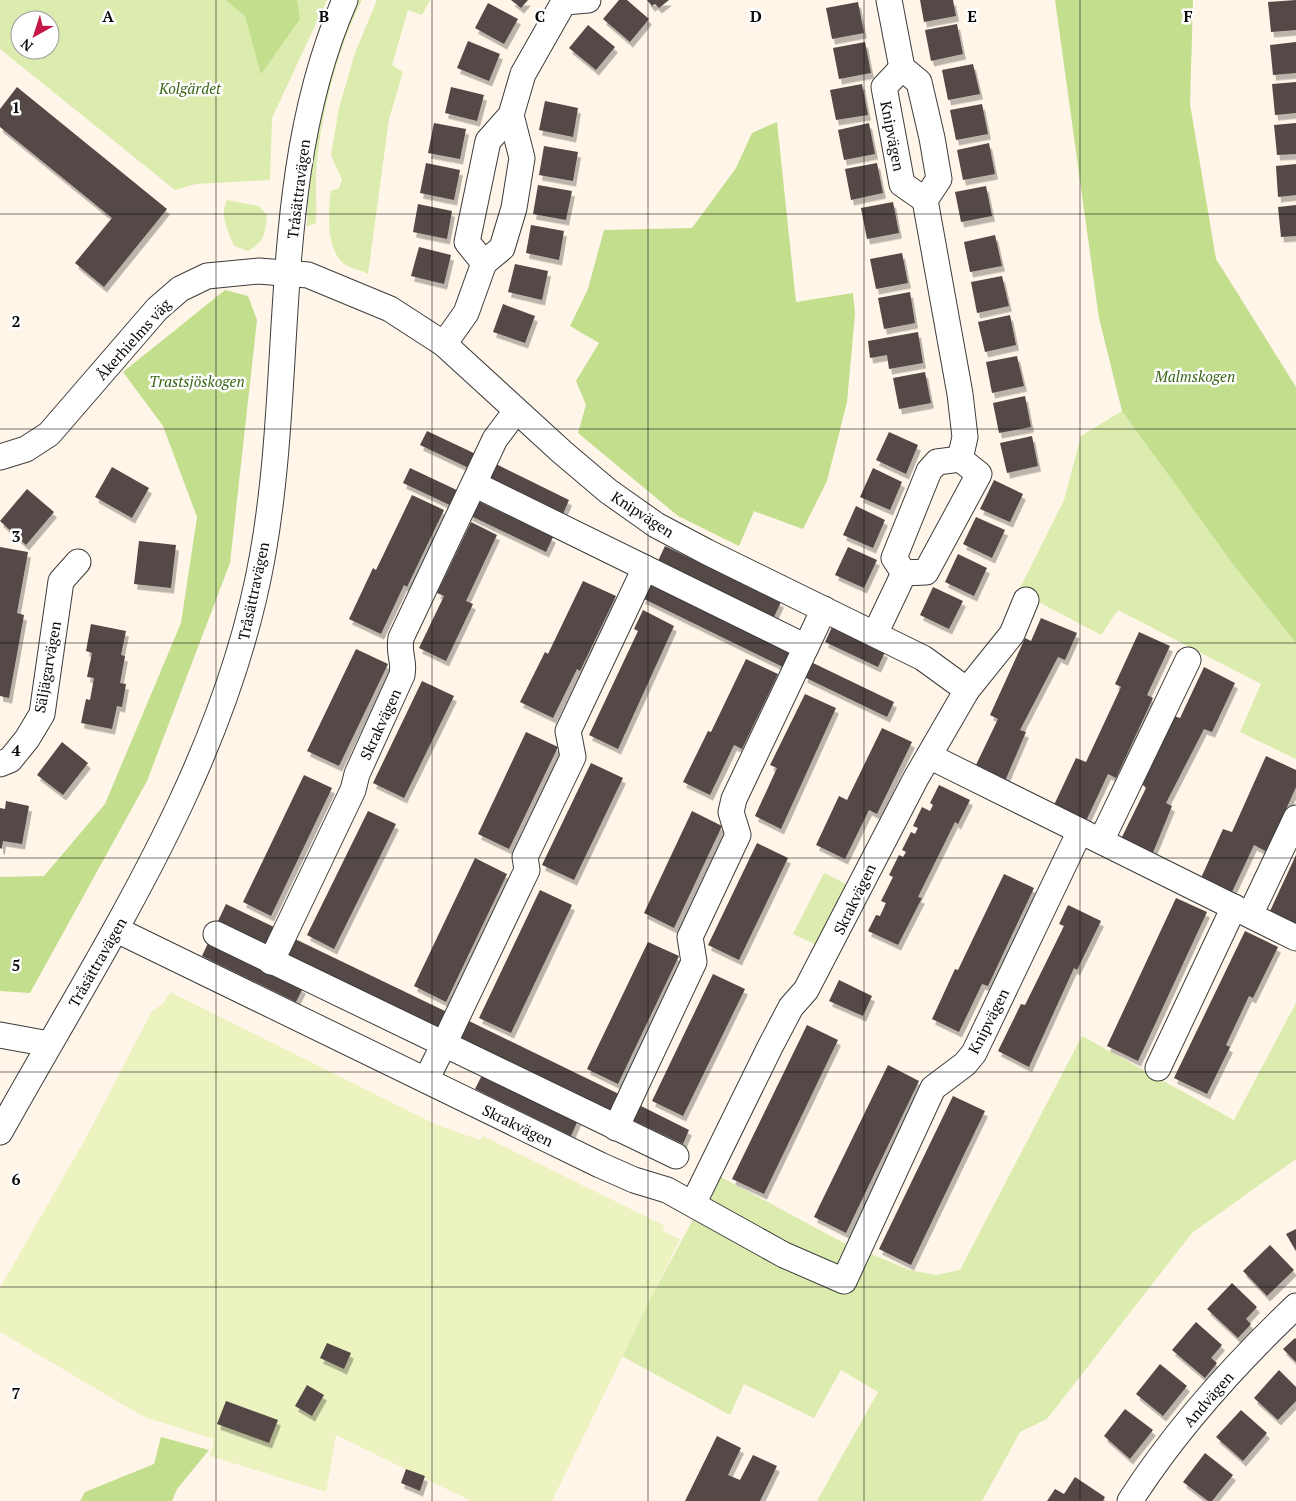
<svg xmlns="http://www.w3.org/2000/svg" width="1296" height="1501" viewBox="0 0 1296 1501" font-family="'PT Serif',serif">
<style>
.green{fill:#dcecaf;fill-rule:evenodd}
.forest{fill:#c3de8d}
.pitch{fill:#ecf3c1}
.building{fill:#544846;filter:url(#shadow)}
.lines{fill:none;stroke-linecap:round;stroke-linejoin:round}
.minor-casing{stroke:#3d3d3d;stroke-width:27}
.minor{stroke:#fff;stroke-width:25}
.grid{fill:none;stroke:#0a0a0a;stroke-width:1;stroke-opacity:0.55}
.labels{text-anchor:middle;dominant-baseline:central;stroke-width:5;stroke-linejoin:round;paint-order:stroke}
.park-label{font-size:15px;font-style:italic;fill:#396716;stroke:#fff}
.street-label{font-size:15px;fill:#0a0a0a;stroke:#fff}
.grid-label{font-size:16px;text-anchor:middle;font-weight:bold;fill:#0a0a0a;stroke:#fff;stroke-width:5;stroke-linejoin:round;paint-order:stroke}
</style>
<defs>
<filter id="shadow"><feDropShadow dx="3" dy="5.5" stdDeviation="0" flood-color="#0004"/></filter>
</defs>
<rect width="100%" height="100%" fill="#fff5e8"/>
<g class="green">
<path d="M0,0h327l-55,118 -2,62 -74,4 -21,6 -175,-141zM20,20h30v30h-30z"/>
<path d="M357,0h5c-24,49 -39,106 -45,161 -2,20 0,41 -1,62l-9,3c1,-76 17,-158 50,-226z"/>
<path d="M377,0h53l-8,15 -14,-5 -16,55 11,7 -14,47 -21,155c-7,-4 -20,-6 -26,-12 -16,-16 -14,-51 -11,-71l8,-3 3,-8 -11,-25 8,-47 16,-55z"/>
<path d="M227,200l32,6 8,9c-2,19 -2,26 -19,36l-14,-5c-6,-16 -15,-30 -7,-46z"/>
<path d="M1122,411l113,156 61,76v116l-56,-27 21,-48 -143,-74 -17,25 -66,-35 -15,-12 44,-88 17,-64z"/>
<path d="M824,873l22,11 -30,61 -23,-11z"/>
<path d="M1296,1003v156l-104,74 -145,186 -27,13 -38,69h-165l61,-109 -37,-22 -27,48 -70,-34 -14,31 -110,-60 97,-180 125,67 68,28 26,5 24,-5 122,-234 152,84z"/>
</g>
<g class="forest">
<path d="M226,0h71l3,19 -39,55 -16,-58z"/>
<path d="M1055,0h138l-3,104 26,155 80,128v256l-61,-76 -113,-156 -23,-93z"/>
<path d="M777,122l19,180 57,-9 2,21 -8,88 -20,79 -24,48 -49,-18 -15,35 -61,-30 -100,-83 8,-28 -10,-24 23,-38 -29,-17 18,-37 16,-59 88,-2 44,-60 16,-35z"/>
<path d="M225,290l23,6 9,24 -27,243 -83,218 -117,212 -30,-2v-114l44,-1 61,-72 76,-181 16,-106 -34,-91 -40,-54z"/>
<path d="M161,1437l48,13 -32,39 -5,12h-92l5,-9 69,-28z"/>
</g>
<path class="pitch" d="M170,992l267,133 43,15 3,-4 182,90 -2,5 17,8 -128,262h-81l-135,-66 -10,57 -116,-36 4,-17 -70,-22 -144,-85v-44l87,-152 65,-125 11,-7z"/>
<g class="building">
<path d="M511,0h17l-7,8z"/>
<path d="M619,0h8l22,19 -19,23 -27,-23z"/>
<path d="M647,0h22l-10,8 -4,-4 -3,2z"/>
<path d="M920,0h33l3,16 -32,6z"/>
<path d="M1296,0v30l-25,2 -3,-30z"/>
<path d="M858,2l6,31 -32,6 -6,-31z"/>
<path d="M488,3l30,16 -14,25 -29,-16z"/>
<path d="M957,24l6,30 -32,7 -6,-31z"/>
<path d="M588,25l27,22 -19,23 -27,-22z"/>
<path d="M468,41l32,13 -11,27 -32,-13z"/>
<path d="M865,42l6,31 -32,6 -6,-31z"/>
<path d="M1296,42v31l-23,2 -3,-30z"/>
<path d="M973,64l7,30 -32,6 -6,-30z"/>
<path d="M1296,82v31l-21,2 -3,-31z"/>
<path d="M862,84l6,31 -32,5 -6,-30z"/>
<path d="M17,87l150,122 -63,78 -29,-24 37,-45 -112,-91v-18z"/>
<path d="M451,87l33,8 -7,26 -32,-8z"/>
<path d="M545,101l33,7 -5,29 -34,-7z"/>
<path d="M982,104l6,30 -32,6 -6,-30z"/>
<path d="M434,123l32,6 -6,30 -32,-6z"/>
<path d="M869,123l6,31 -31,6 -6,-30z"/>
<path d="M1296,123v31l-19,1 -3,-30z"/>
<path d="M989,143l6,31 -32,6 -6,-30z"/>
<path d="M544,146l34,6 -5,29 -34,-6z"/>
<path d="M426,163l34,7 -6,30 -34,-7z"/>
<path d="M877,163l6,30 -32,7 -6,-31z"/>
<path d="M1296,164v31l-18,2 -2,-31z"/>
<path d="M538,185l34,6 -6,29 -33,-6z"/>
<path d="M986,186l6,30 -31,6 -6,-30z"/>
<path d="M893,202l6,31 -32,6 -6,-31z"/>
<path d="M418,204l34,7 -5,28 -34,-7z"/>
<path d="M1296,205v31l-15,1 -3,-30z"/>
<path d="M531,225l33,6 -5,29 -33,-7z"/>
<path d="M995,235l7,31 -32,6 -6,-30z"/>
<path d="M419,247l32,8 -7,29 -33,-8z"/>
<path d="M902,253l6,30 -32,6 -6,-30z"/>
<path d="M515,264l33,7 -6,29 -34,-8z"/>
<path d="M1002,276l7,30 -32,7 -6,-31z"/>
<path d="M910,292l5,31 -31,6 -6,-31z"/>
<path d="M503,304l32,12 -10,27 -32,-11z"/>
<path d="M1010,315l6,30 -31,7 -7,-30z"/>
<path d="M918,332l5,31 -34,6 -2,-14 -17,3 -2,-17z"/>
<path d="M1017,356l7,30 -32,7 -6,-31z"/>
<path d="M925,372l6,31 -32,6 -6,-31z"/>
<path d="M1025,396l6,31 -32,6 -6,-30z"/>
<path d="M427,431l53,25 -7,14 -53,-25z"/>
<path d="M889,432l29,13 -12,29 -30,-14z"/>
<path d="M1032,436l6,30 -31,7 -7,-30z"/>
<path d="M494,463l75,37 -6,14 -76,-36z"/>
<path d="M112,467l37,21 -17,30 -37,-21z"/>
<path d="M410,468l53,25 -7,15 -53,-25z"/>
<path d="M873,468l29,14 -12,28 -30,-13z"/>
<path d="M994,480l29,14 -13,28 -30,-13z"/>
<path d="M27,489l27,23 -28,33 -26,-24z"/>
<path d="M412,495l32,15 -37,77 -3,-2 -23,49 -32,-15 24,-51 3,2z"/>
<path d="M476,500l77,37 -7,15 -77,-37z"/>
<path d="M856,506l29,14 -12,28 -30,-13z"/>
<path d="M976,517l29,13 -13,28 -29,-14z"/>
<path d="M471,522l26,13 -31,66 7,3 -27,57 -27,-13 25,-52 -7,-3z"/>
<path d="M139,541l37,4 -5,43 -37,-4z"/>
<path d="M665,546l116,56 -7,15 -116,-56z"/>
<path d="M0,547l28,5 -11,61 7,2 -15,83 -9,-2z"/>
<path d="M848,547l29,13 -13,28 -29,-13z"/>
<path d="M958,554l29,14 -13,28 -29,-14z"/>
<path d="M583,581l33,15 -36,75 -3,-2 -24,49 -33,-16 25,-50 3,2z"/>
<path d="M649,583l146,71 -8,15 -145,-71z"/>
<path d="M933,587l30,14 -14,28 -29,-14z"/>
<path d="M643,610l31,16 -56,123 -29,-14 49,-104 -4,-2z"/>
<path d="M1041,618l36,15 -12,27 -7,-3 -38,73 6,2 -21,49 -30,-14 23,-48 -8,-4 35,-77 6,3z"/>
<path d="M91,624l35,7 -5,24 4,1 -5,27 6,1 -4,23 -5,-1 -5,23 -31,-6 5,-24 4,1 4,-22 -7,-1 5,-24 -6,-2z"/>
<path d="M832,627l53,25 -7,15 -53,-25z"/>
<path d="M1139,632l31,14 -23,49 6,3 -37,80 -8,-4 -22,47 -32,-16 22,-47 10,4 35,-75 -6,-3z"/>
<path d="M356,649l32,15 -49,102 -32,-15z"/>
<path d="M746,659l32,15 -36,75 -8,-4 -24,50 -27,-13 25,-51 3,1z"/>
<path d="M811,662l83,40 -7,15 -83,-40z"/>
<path d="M1204,667l31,16 -23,49 -8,-3 -38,74 6,3 -20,49 -31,-16 25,-51 -4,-4 32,-68 6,2z"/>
<path d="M422,681l32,15 -50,102 -31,-15z"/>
<path d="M805,694l31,14 -55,121 -26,-13 22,-48 -7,-3z"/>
<path d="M882,728l30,14 -35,72 -8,-4 -24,49 -29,-14 23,-49 8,4z"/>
<path d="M526,732l32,15 -49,102 -31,-15z"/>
<path d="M62,742l26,21 -25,32 -26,-20z"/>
<path d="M1266,756l30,14v17l-29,65 -13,-7 -22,47 -31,-14 22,-49 9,3z"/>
<path d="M591,763l32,15 -49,102 -32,-15z"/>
<path d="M304,775l28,13 -61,128 -28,-14z"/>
<path d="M939,785l31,15 -12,24 -3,-2 -37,75 4,1 -24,47 -30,-14 8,-16 4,1 6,-13 -5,-2 12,-24 -4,-2 10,-20 4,2 3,-5 -4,-2 9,-18 4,2 3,-6 -5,-2 9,-19 8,4 3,-6 -3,-2z"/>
<path d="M6,801l23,5 -7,38 -19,-3 -1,8 -2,-1v-40l5,1z"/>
<path d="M368,811l28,13 -62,125 -27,-14z"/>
<path d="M692,811l30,15 -48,102 -30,-15z"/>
<path d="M757,843l31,15 -49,102 -31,-15z"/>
<path d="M1296,855v69l-26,-13z"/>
<path d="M475,858l32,16 -61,128 -32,-16z"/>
<path d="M1004,874l30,14 -46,98 -6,-2 -23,48 -27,-13 23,-50 3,1z"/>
<path d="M540,890l32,15 -61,128 -32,-15z"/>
<path d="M1176,898l31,14 -69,149 -31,-15z"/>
<path d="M226,904l50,24 -8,17 -50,-24z"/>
<path d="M1068,905l33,16 -24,49 -3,-2 -45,99 -31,-16 23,-47 4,1 39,-79 -5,-2z"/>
<path d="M1245,931l33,16 -25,51 -4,-2 -23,49 4,2 -23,47 -33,-16z"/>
<path d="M293,938l156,75 -8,16 -156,-75z"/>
<path d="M209,941l94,47 -7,14 -94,-46z"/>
<path d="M648,942l31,14 -61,128 -31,-15z"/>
<path d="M713,974l32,15 -62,127 -31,-15z"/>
<path d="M839,980l33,16 -9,20 -34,-15z"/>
<path d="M467,1020l154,75 -8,17 -154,-75z"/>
<path d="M807,1025l31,15 -74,154 -32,-15z"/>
<path d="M888,1065l31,16 -73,152 -32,-16z"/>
<path d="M483,1073l95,47 -7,16 -96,-47z"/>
<path d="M953,1096l32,15 -74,154 -32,-16z"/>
<path d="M639,1105l50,25 -6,14 -51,-24z"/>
<path d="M1296,1229v22l-10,-17z"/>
<path d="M1270,1245l24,25 -27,26 -24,-25z"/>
<path d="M1232,1283l25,24 -11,12 5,5 -13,14 -31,-29z"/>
<path d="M1196,1322l26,23 -11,13 6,5 -12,15 -33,-28z"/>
<path d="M1295,1338l1,1v23l-13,-13z"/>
<path d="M327,1343l24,10 -7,16 -24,-11z"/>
<path d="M1160,1364l27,22 -24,30 -27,-22z"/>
<path d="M1279,1370l17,17v14l-18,19 -24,-22z"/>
<path d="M307,1385l17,10 -12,21 -17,-10z"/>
<path d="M226,1401l52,19 -9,23 -52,-19z"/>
<path d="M1125,1409l28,21 -23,29 -26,-23z"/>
<path d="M1241,1410l26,23 -24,28 -27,-24z"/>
<path d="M717,1436l24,12 -13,27 12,5 13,-25 24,11 -17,35h-75z"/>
<path d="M1205,1453l28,22 -21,26h-4l-25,-19z"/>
<path d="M406,1469l19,7 -5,15 -19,-8z"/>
<path d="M1075,1477l30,20 -2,4h-56l8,-12 9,5z"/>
</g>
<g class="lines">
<g class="minor-casing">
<g id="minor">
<path d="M565,2l23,-2"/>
<path d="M902,68l-18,19 18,97 23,16"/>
<path d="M484,263l18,-15 12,-40 8,-50 -11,-43"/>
<path d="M444,344l22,-31 18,-50 -17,-21 21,-101 23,-26 12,-41 42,-74"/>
<path d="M0,457l26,-8 23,-15 108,-125 23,-20 27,-13 52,-5 49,4 82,34 54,35 118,108 46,39 48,34 51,27 216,106 44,32"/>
<path d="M474,484l332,163 18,-38"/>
<path d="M645,568l-77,163 5,26 -48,100 2,13 -83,174 232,112"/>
<path d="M904,573l-10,-15 35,-87 8,-9 23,-3"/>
<path d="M875,634l29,-61 22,-1 53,-98 -19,-15 5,-22 -5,-43 -35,-194 14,-21 -7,-41 -13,-56 -17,-14 -13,-68"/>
<path d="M929,756l367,182"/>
<path d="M0,764l10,-4 17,-21 15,-25 19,-133 17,-19"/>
<path d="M1101,841l87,-181"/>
<path d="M1250,915l46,-97"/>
<path d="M117,930l483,235 34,15 33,10 117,65 60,26 89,-193 32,-24 9,-11 106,-222"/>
<path d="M216,934l228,110 -18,36"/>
<path d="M271,962l82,-172 4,-16 45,-99c3,-15 -4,-20 -1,-37l94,-199 21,-28"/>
<path d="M0,1035l49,9"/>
<path d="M1158,1068l76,-161"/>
<path d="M616,1128l78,-166 -4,-25 48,-102 -7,-23 3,-13 72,-152"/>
<path d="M0,1132c103,-186 226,-365 263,-579 32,-183 6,-380 82,-553"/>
<path d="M693,1204l77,-157 21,-40 15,-17 110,-212 51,-88 45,-56 14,-34"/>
<path d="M1130,1501c46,-72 104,-136 166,-195"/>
</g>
</g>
<use href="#minor" class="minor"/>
</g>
<path class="grid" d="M216,0v1501M432,0v1501M648,0v1501M864,0v1501M1080,0v1501M0,214h1296M0,429h1296M0,643h1296M0,858h1296M0,1072h1296M0,1287h1296"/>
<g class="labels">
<g class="park-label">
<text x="190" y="88">Kolgärdet</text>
<text x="1195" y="376">Malmskogen</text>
<text x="197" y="381">Trastsjöskogen</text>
</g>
<g class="street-label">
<text transform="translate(893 136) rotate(79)">Knipvägen</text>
<text transform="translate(298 189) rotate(-83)">Tråsättravägen</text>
<text transform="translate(133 339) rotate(-48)">Åkerhielms väg</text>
<text transform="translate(643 514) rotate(33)">Knipvägen</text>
<text transform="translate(253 591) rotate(-78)">Tråsättravägen</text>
<text transform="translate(47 667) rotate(-80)">Säljägarvägen</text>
<text transform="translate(380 724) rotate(-65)">Skrakvägen</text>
<text transform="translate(854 899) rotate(-64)">Skrakvägen</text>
<text transform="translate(97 962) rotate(-60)">Tråsättravägen</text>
<text transform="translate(988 1021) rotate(-63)">Knipvägen</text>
<text transform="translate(518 1125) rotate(26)">Skrakvägen</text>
<text transform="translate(1208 1399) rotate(-49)">Andvägen</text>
</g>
</g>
<g class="grid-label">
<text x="108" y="22">A</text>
<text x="324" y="22">B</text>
<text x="540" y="22">C</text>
<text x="756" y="22">D</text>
<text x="972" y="22">E</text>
<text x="1188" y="22">F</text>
<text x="16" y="113">1</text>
<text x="16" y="327">2</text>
<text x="16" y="542">3</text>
<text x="16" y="756">4</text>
<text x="16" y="971">5</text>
<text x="16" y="1185">6</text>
<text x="16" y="1399">7</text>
</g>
<g transform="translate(35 35) rotate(219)"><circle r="24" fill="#ffffff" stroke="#9d9d9d"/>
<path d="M0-4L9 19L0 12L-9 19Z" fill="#c51846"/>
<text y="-8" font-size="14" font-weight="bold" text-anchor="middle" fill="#0a0a0a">N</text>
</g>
</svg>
